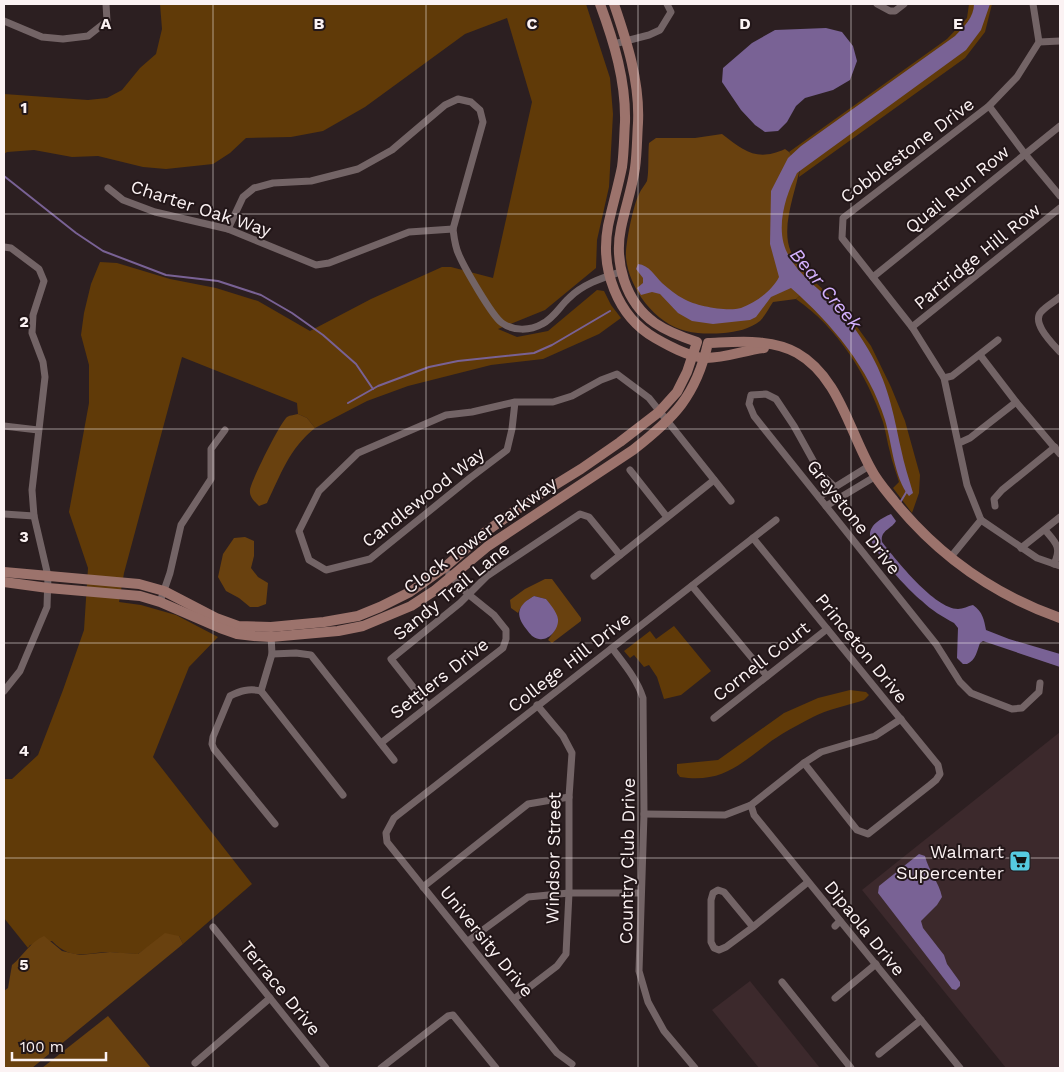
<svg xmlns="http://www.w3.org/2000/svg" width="1064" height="1072" viewBox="0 0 1064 1072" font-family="'Work Sans',sans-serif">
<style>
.built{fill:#3c292c}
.green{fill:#603a08}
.forest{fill:#69410f}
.water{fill:#796295}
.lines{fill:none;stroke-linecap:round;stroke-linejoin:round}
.stream{stroke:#796295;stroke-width:2}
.street{stroke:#736466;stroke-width:7}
.secondary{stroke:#9c736c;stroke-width:10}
.grid{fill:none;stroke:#fbf2f3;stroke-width:1;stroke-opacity:0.55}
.labels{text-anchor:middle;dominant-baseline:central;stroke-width:4;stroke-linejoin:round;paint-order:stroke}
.street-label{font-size:18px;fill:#fbf2f3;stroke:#221618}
.poi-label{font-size:18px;fill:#fbf2f3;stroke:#221618;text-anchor:end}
.water-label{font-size:19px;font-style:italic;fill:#d4b1ff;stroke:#221618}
.grid-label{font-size:16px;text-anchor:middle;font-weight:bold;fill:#fbf2f3;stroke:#221618;stroke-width:4;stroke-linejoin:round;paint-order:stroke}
</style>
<rect width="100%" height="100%" fill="#2c1f21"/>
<g class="built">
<path d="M1060,732v336h-54l-144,-178z"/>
<path d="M750,981l70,87h-61l-47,-58z"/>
</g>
<g class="green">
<path d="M160,4h426l24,74 3,36 -4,73 -12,53 -1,28 -51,42 -47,19 19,8 31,-6 49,-41 7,1 7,14 10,13 -22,16 -56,25 -52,6 -83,21 -41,15 -52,27 -8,-10 -9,-4 -1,-11 -115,-46 -58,216 -5,29 22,3 35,10 42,22 -29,30 -36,90 99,127 -69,60 -4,-8 -28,9 -13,9c-9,0 -18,-1 -27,-2 -26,0 -38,10 -59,-11l-22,4 -2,3 -24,-30v-139h8l26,-24 25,-65 21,-60 4,-62 -19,-56 20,-109v-38l-8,-30 3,-22 7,-29 9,-22 17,1 53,16 46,9 42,13 52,30 61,-32 71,-32h9l42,11 39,-176 -25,-84 -42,16 -100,73 -42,24 -32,6 -45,1 -16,15 -17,11 -47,5 -23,-2 -45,-11 -26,1 -38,-7 -27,2 -3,2v-60l84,6 19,-2 15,-8 18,-22 16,-14 6,-25z"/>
<path d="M969,4h23l-7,28 -20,26 -166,119 1,-10 -11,-15 158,-113 20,-21z"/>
<path d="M815,282l29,27 27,37 20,41 14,34 15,54 -1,18 -7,20 -19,-25 6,-6c-3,-10 -7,-20 -9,-30 -3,-10 -4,-20 -7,-30 -16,-47 -45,-94 -87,-123z"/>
<path d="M674,626l37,45 -30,24 -17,4 -7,-22 -8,-12 -5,2 -10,-12 -4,3 -6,-7 26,-20 6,8z"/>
<path d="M850,690l16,2 3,3 -5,5c-15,5 -38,10 -51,17 -10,5 -21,11 -31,17 -36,22 -53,51 -102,43l-3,-4v-9l41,-4 66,-47 34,-15z"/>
</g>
<g class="forest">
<path d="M722,134c22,17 35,28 63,15l4,3 11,15c-4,25 -20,60 -9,85 5,12 18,18 24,30l-19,17 -23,3c-4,6 -8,14 -13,19 -10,8 -24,11 -36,12 -13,1 -26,1 -38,-2 -31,-7 -57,-43 -60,-73 -1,-13 7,-52 13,-64 2,-5 6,-9 8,-13 2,-7 1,-29 2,-38l7,-5h39z"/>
<path d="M298,414l9,4 8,10c-26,21 -34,46 -48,75l-8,3c-4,-4 -10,-9 -9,-16 1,-9 30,-67 37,-73 3,-2 8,-2 11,-3z"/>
<path d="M245,537l9,4v15l-3,12 7,9 10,6 -2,21 -8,3h-8l-11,-9 -13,-7 -8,-14 5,-23 11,-16z"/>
<path d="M545,579h7l29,39v3l-29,22 -4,-3 7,-10 3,-11 -12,-20 -12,-3c-8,5 -12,8 -16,17l-7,-5 -1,-8 15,-11z"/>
<path d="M165,933l14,3 4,8 -151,124h-28v-77l4,-3 4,-23c12,-10 18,-23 32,-29l18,15 18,4 30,-3 28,2z"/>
<path d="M108,1016l43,52h-109z"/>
</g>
<g class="water">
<path d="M974,4h16l-9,26 -15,20 -169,123c-12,23 -23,59 -8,83 10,19 30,33 45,47 11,11 26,32 34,46 20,34 25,62 33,100 3,15 8,30 12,44l-4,3c-15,-18 -17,-53 -24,-76 -16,-52 -53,-96 -94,-132l-20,9 -15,20 -6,3 -37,4 -21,-3 -14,-8 -18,-19 -8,-2 -11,3 -4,-7 6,-5v-5l-7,-9 2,-5c11,1 17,12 24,19 7,6 14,12 22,16 12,7 43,13 57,9 14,-5 31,-17 38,-31l-9,-33 1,-53 17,-33 13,-12 154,-110c9,-9 19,-19 19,-32z"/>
<path d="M826,28l16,4 11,14 4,15 -7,19 -17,10 -28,8 -9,8 -9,16 -9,9 -13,1 -10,-7 -14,-15 -19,-28 1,-14 29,-25 23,-13z"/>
<path d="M891,514l5,7c-4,8 -16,9 -14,21 14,18 53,67 76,67 5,0 10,-3 15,-4 10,7 11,15 13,25l23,9 51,15v13l-77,-26 -3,2c-3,8 -4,17 -13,21h-4l-6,-6 1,-30 -4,-5c-11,-6 -23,-13 -32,-22 -12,-9 -53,-53 -52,-66 0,-11 12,-17 21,-21z"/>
<path d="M534,596l12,3c4,5 11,13 12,20 1,10 -9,22 -19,20 -6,-1 -9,-5 -12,-9 -13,-16 -9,-25 7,-34z"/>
<path d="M919,854l6,2c4,16 14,26 17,41l-5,8 -16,16 2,7 21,27 3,9 13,18v4l-4,4 -4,-1 -74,-96 1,-7z"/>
</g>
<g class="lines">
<g class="stream">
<path d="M4,176l72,57 27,18 63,24 52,6 43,14 31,18 31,22 33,29 17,25"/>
<path d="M348,403l30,-17 51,-19 29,-6 76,-8 18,-8 58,-34"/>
<path d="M901,501l6,-10"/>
</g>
<g class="street">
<path d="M877,4l13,7h5l9,-7"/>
<path d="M4,21l38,16 21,2 25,-3 19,-15 -1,-17"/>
<path d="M1039,42l21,-1"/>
<path d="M614,44l35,-9 11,-5 11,-18 -4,-8"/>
<path d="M989,106l36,48 35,42"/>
<path d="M108,188l15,12 32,12 73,17 88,36 13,-2 80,-31 44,-3c1,8 2,18 6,26 5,12 33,61 43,68 11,8 28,8 40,1 12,-6 18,-18 27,-26 14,-14 33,-20 51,-26"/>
<path d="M228,229l15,-32 11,-9 19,-5 38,-2 47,-12 34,-19 53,-45 13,-6 13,3 9,8 3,12 -30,107"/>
<path d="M4,247l7,1 28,21 5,12 -11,34 -1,18 11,29 2,15 -13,113 2,26 14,60 -1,31 -27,64 -16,20"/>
<path d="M873,277l187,-151"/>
<path d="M1060,297c-6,5 -14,9 -19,15 -10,11 12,32 19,40"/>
<path d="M912,327l148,-119"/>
<path d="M980,355l36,47 44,52"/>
<path d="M944,378l8,-2 46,-36"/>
<path d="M515,402l-3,27 -5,21 -37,28 -100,81 -44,11 -17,-10 -10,-29 20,-40 39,-38 88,-38 26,-3 43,-10h38l19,-6 29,-16 16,-6 32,24 82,103"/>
<path d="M4,426l34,4"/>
<path d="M959,443l11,-5 46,-36"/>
<path d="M630,470l37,47"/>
<path d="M835,487l-15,-14 -26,-47 -18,-27 -10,-5 -15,1 -2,9 5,12 182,228 24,38 11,11 10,4 31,12 10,-1 17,-16 1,-9"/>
<path d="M819,497l50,-31"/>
<path d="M826,506l50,-30"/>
<path d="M995,506l-1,-7 8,-9 53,-43"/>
<path d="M4,514l30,2"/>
<path d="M981,520l-14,-35 -23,-107 -32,-51 -70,-89 1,-20 146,-112 28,-29 22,-35 -6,-38"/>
<path d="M981,520l56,38 23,8"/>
<path d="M1045,530c11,13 17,17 9,34"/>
<path d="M753,538l185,227 2,9 -4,6 -6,5 -62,49 -11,-4 -53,-67"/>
<path d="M1021,548l39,-31"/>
<path d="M950,558l31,-38"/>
<path d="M594,576l120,-96"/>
<path d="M692,586l75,90"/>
<path d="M160,602l10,-29 11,-48 30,-46v-30l14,-19"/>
<path d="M271,635l1,19 -11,37 82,104"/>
<path d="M612,648c12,16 25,31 31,50l1,116 -5,157 9,31 16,29 31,37"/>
<path d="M272,654l24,-1 15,2 83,105"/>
<path d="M261,691c-12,-3 -21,0 -31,5l-17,41 -1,7 2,5 61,75"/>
<path d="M428,706l-37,-47 69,-56 27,-27 93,-62 9,3 31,38"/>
<path d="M714,718l113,-89"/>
<path d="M381,743l122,-95 3,-9v-9l-12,-15 -26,-21 -19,-20"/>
<path d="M751,805l3,10 206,253"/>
<path d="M644,814l81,1 26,-10 53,-42 17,-11 54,-16 26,-17"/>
<path d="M423,887l105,-83 41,-7"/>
<path d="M835,926l5,-5"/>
<path d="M213,927l113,141"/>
<path d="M753,927l-29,-35 -6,-2 -5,3 -2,7v42l3,6 5,2 7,-3 27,-20 55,-45"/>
<path d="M468,941l60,-44 41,-4h71"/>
<path d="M782,982l69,86"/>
<path d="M835,998l41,-34"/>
<path d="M514,999l43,-33 9,-12 3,-61v-96l3,-44 -9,-17 -26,-31"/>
<path d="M879,1054l42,-34"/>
<path d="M195,1063l75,-65"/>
<path d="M572,1064l-15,-11 -170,-211 -1,-9 8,-15 382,-298"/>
<path d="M381,1068l67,-52 5,-1 43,53"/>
</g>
<g class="secondary">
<path d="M600,4c14,38 26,77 25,118 -1,15 -1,31 -3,45 -4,20 -10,40 -14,59 -8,43 9,90 47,112 14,8 32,18 49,20 19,1 41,-8 60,-10"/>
<path d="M4,572l135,12 25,7 52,27 22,8 33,1 53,-5 34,-6 22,-9 30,-15 34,-24 40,-35 45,-32 52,-32 39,-27 39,-30 18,-20 10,-20 10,-30c-15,-5 -29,-10 -42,-19 -30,-21 -41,-61 -34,-95 4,-20 11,-39 14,-60 2,-14 2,-30 3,-45 2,-41 -11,-81 -24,-119"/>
<path d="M4,582l44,6 92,8 20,6 60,26 17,6 17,2 17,1 67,-6 25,-5 48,-20 23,-15 54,-45 145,-96c41,-32 63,-54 75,-107 28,-1 63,-5 89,10 41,23 52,77 74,116 6,12 16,23 24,33 44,54 100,93 165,116"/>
</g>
</g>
<path class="grid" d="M213,4v1064M426,4v1064M638,4v1064M851,4v1064M4,214h1056M4,429h1056M4,643h1056M4,858h1056"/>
<defs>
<g id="supermarket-square" transform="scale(1.125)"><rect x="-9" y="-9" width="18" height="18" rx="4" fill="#55cae0" stroke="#221618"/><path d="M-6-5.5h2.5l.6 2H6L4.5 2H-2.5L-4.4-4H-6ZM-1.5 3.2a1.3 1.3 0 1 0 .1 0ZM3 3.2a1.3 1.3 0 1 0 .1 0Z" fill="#111"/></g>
</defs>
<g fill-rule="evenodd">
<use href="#supermarket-square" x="1020" y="861"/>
</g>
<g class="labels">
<g class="street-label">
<text transform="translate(907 150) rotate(-37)">Cobblestone Drive</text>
<text transform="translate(957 189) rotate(-39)">Quail Run Row</text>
<text transform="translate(201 208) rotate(18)">Charter Oak Way</text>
<text transform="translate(977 256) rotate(-39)">Partridge Hill Row</text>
<text transform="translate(423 497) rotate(-38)">Candlewood Way</text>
<text transform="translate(854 517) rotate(52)">Greystone Drive</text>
<text transform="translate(480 535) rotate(-36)">Clock Tower Parkway</text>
<text transform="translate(451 591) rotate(-39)">Sandy Trail Lane</text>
<text transform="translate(862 648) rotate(51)">Princeton Drive</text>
<text transform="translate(761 661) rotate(-38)">Cornell Court</text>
<text transform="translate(569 662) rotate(-38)">College Hill Drive</text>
<text transform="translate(439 678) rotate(-38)">Settlers Drive</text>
<text transform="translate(553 858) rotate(-89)">Windsor Street</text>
<text transform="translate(627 861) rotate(-89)">Country Club Drive</text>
<text transform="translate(865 928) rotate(51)">Dipaola Drive</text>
<text transform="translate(487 941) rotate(51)">University Drive</text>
<text transform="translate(281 988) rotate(51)">Terrace Drive</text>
</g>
<g class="poi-label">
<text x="1004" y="851">Walmart<tspan x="1004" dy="21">Supercenter</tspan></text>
</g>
<g class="water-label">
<text transform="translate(826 289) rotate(50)">Bear Creek</text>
</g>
</g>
<g class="grid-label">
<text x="106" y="29">A</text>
<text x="319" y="29">B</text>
<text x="532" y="29">C</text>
<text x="745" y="29">D</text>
<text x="958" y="29">E</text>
<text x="24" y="113">1</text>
<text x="24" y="327">2</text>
<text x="24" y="542">3</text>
<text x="24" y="756">4</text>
<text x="24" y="970">5</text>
</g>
<rect width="1064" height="1072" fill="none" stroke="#fbf2f3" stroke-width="10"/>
<path d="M12 1052v8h94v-8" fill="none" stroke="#fbf2f3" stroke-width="2.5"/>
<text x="20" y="1052" font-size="15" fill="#fbf2f3" stroke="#221618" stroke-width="4" paint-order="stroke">100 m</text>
</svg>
